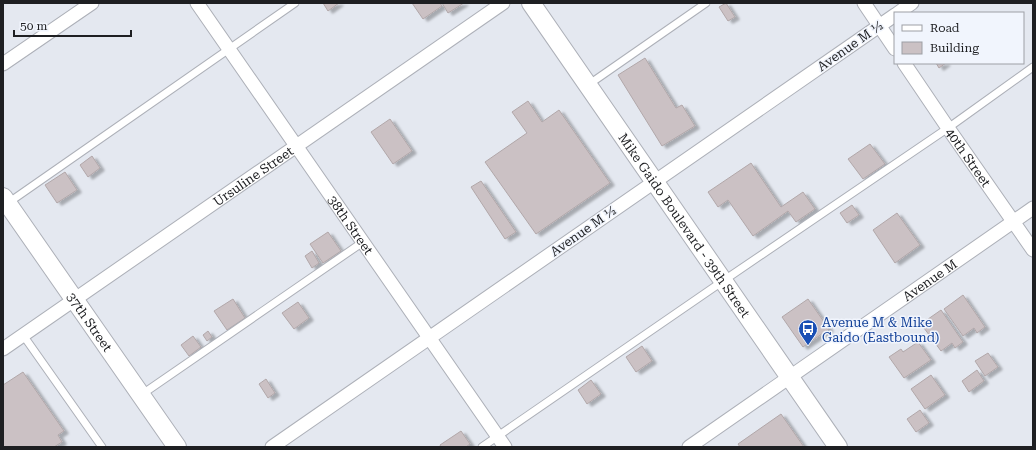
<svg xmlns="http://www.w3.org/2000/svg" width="1036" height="450" viewBox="0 0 1036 450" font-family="'Roboto Serif',serif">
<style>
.building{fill:#cbc1c4;stroke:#b1a7a9;filter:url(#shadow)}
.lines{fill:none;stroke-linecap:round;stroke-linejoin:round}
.service-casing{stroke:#adb0b8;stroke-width:9}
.minor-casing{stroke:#adb0b8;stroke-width:15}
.secondary-casing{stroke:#adb0b8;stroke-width:20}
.service{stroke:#fff;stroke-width:7}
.minor{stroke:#fff;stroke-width:13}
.secondary{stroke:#fff;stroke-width:18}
.labels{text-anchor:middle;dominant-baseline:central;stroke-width:3;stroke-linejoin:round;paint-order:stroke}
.street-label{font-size:13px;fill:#1e1f22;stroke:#f1f5fd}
.transit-label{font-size:13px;fill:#164399;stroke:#f1f5fd;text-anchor:start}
</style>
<defs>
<filter id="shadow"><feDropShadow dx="4.5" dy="2.5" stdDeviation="1" flood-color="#0004"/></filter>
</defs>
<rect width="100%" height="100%" fill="#e4e8f0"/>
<g class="building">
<path d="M323,3h16l-11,8z"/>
<path d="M412,3h28l2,3 -19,13z"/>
<path d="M442,3h22l-16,10z"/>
<path d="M726,3l9,14 -7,4 -9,-14z"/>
<path d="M645,58l31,50 6,-3 13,21 -33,20 -44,-71z"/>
<path d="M936,63h10l-7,5z"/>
<path d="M528,101l14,21 17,-12 51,73 -74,51 -51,-72 42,-29 -15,-21z"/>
<path d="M390,119l22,32 -19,13 -22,-32z"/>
<path d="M870,144l15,20 -22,15 -15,-20z"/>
<path d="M92,156l8,12 -12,9 -8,-12z"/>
<path d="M751,163l30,44 22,-15 12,17 -19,13 -8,-11 -35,25 -25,-36 -10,7 -10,-15z"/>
<path d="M65,172l12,18 -20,13 -12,-18z"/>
<path d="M481,181l35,51 -11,7 -34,-52z"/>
<path d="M852,205l7,10 -12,8 -7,-10z"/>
<path d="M897,213l23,32 -25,18 -22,-33z"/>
<path d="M328,232l13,19 -18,12 -13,-19z"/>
<path d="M312,251l7,12 -7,5 -7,-12z"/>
<path d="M963,295l22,32 -8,6 -3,-5 -11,8 -19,-27z"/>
<path d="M233,299l12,19 -18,12 -13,-19z"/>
<path d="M808,299l21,30 -26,18 -21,-30z"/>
<path d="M298,302l11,16 -15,11 -12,-16z"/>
<path d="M941,310l22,32 -8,6 -3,-5 -11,8 -20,-27z"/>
<path d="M208,331l4,6 -5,4 -4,-6z"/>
<path d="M193,336l8,11 -12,9 -8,-11z"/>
<path d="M918,342l13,18 -27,18 -15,-21 12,-8 2,3z"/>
<path d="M642,346l10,15 -16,11 -10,-15z"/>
<path d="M988,353l10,14 -13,9 -10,-15z"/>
<path d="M977,370l7,11 -15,11 -7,-11z"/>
<path d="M23,372l41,59 -6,4 4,7 -8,5h-51v-62z"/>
<path d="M931,375l14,20 -20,14 -14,-20z"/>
<path d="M266,379l9,14 -7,5 -9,-14z"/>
<path d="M591,380l10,14 -14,10 -9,-14z"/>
<path d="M920,410l9,13 -13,9 -9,-13z"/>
<path d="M781,414l23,33h-64l-2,-3z"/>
<path d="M461,431l9,13 -4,3h-25l-1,-2z"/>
</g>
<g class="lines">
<g class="service-casing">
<g id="service">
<path d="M588,85l118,-82"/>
<path d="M8,203l287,-200"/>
<path d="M23,335l79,112"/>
<path d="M141,395l222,-153"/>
<path d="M482,447l241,-166 225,-153 85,-61"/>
</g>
</g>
<g class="minor-casing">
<g id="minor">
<path id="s1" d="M197,3l308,444"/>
<path d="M864,3l31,46"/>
<path d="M898,13l14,-10"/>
<path id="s2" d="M904,63l44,65 85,122"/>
<path d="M3,64l89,-61"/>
<path id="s3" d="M3,349l500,-346"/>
<path d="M272,447l623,-432"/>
<path id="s4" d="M689,447l344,-239"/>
</g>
</g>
<g class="secondary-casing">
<g id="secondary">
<path id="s5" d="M531,3l307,444"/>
<path id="s6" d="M3,197l174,250"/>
</g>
</g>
<use href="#service" class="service"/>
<use href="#minor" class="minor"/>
<use href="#secondary" class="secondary"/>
</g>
<defs>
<g id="bus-pin" transform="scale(1)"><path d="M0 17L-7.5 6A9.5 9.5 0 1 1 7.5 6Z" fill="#1a4fb4" stroke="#f1f5fd"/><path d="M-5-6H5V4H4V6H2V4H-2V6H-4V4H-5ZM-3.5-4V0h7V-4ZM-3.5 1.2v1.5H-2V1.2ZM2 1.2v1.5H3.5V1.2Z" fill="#fff"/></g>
</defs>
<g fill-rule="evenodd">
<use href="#bus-pin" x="808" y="329"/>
</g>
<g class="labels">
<g class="street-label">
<text transform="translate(850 46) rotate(-35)">Avenue M ½</text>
<text stroke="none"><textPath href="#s2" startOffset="114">40th Street</textPath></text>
<text stroke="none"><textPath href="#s3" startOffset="304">Ursuline Street</textPath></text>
<text stroke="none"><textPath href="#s1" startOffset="270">38th Street</textPath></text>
<text stroke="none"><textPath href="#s5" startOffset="270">Mike Gaido Boulevard - 39th Street</textPath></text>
<text transform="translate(583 231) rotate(-35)">Avenue M ½</text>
<text stroke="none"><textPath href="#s4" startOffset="293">Avenue M</textPath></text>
<text stroke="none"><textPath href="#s6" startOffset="152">37th Street</textPath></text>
</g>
<g class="transit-label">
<text x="822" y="322">Avenue M &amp; Mike<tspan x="822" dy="15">Gaido (Eastbound)</tspan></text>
</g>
</g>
<rect width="1036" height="450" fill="none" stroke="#1e1f22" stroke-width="8"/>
<rect x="894" y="12" width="130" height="52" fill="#f1f5fd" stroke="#9d9fa5"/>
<rect x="902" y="25" width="20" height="6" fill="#ffffff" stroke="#9d9fa5"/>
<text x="930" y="32" font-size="12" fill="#1e1f22">Road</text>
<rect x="902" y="42" width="20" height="12" fill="#cbc1c4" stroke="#9d9fa5"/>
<text x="930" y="52" font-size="12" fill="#1e1f22">Building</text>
<path d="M14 30v6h117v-6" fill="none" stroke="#1e1f22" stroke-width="2"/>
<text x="20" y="30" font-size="12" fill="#1e1f22" stroke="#f1f5fd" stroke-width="3" paint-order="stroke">50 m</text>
</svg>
